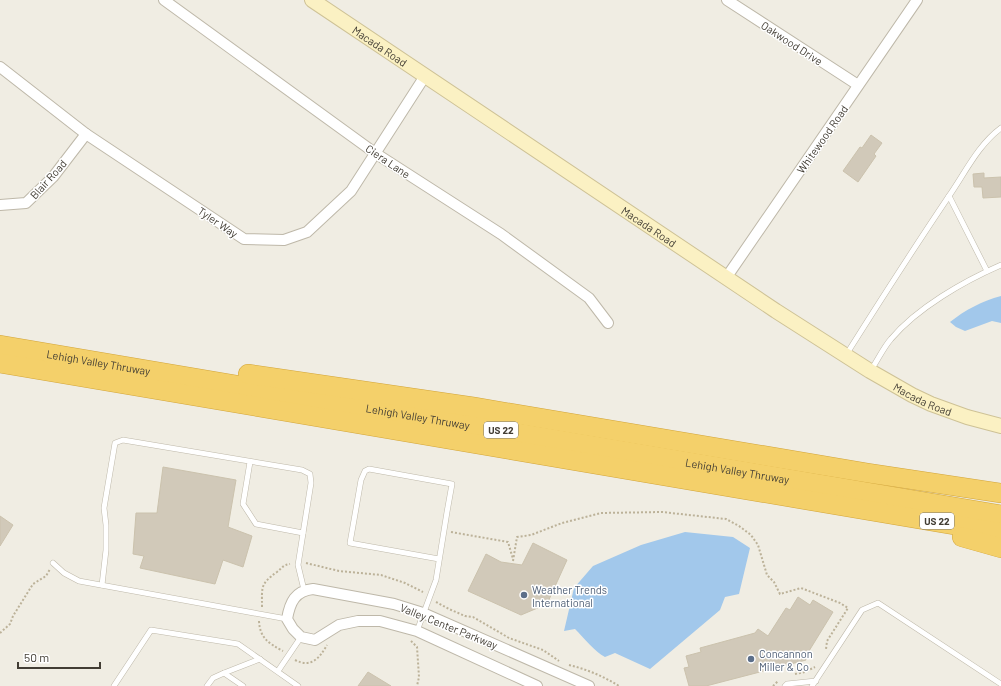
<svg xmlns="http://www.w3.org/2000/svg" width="1001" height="686" viewBox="0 0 1001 686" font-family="Barlow,sans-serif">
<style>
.water{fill:#a2c8eb}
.building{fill:#d1c9b9;stroke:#cbc2ad}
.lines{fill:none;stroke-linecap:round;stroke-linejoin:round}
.lane-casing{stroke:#beb8a9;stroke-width:6}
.street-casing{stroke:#beb8a9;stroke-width:12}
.secondary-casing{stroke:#cec296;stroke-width:16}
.highway-casing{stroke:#d2a53b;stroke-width:20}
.path{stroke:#bcb299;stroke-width:2;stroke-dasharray:2 2;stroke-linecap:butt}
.lane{stroke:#fff;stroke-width:5}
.street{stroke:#fff;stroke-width:10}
.secondary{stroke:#fbf1c3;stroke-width:14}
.highway{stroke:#f4d06a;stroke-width:19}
.service-dot{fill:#5c6f8a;stroke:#fff;stroke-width:1.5}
.labels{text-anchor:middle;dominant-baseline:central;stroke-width:3;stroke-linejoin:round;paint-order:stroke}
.shield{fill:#fff;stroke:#7b7771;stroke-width:1}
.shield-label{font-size:10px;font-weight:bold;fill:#423d34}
.street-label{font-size:11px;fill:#423d34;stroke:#fff}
.service-label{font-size:11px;fill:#4e5e75;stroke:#fff;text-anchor:start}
</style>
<rect width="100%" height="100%" fill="#f0ede3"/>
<g class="water">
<path d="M1001,296v27l-9,-2 -27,10 -9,-4 -6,-5c15,-12 32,-21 51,-26z"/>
<path d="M685,532l48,5 17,11 -11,46 -14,3 -5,13 -70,59 -35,-16 -10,4c-10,-5 -21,-19 -30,-28l-11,2 10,-43 19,-22 48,-21z"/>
</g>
<g class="building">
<path d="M871,135l11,8 -8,11 2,2 -18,26 -15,-11 17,-24 2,1z"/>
<path d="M984,173v5l17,-1v20l-18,1 -1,-11h-8l-1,-13z"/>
<path d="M163,467l73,13 -8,47 24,9 -9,31 -20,-7 -8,24 -75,-16 4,-12 -11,-2 3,-41h21z"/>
<path d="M0,516l13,9 -13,21z"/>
<path d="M533,543l34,17 -20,44 -26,11 -53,-24 18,-37 15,8 21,3z"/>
<path d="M798,597l12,8 3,-5 20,12 -24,39 1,4 -5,1 1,4 -100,26h-17l-5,-18 5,-1 -3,-11 15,-4 -1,-4 55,-15 3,-4 10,7 18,-28 4,2z"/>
<path d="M368,672l23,14h-33z"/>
</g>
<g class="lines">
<g class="lane-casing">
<g id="lane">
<path d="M949,196l38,75"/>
<path d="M846,355c34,-54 68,-107 103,-159 16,-23 29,-51 52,-68"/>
<path d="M871,370c7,-10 12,-22 20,-31 26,-31 73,-58 110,-74"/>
<path d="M250,462l-7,42 13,20 47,9"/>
<path d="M53,563l11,10 15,8 208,38"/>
<path d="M102,585l4,-35v-25l-2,-17 11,-65 8,-3 179,30 8,4 1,9 -13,82 6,25"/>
<path d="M417,631l19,-51 11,-68 5,-28 -83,-15 -4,2 -4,9 -11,63 89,16"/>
<path d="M278,671l23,-34"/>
<path d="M224,673l36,-14"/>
<path d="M114,686l37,-56 87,14 60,42"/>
<path d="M207,686l6,-8 11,-5 19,13"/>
<path d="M785,686l2,-2 29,-3"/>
<path d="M812,686l50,-76 16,-7 123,81"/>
</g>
</g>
<g class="street-casing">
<g id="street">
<path d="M164,0l211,153 126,81 88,64 19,25"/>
<path d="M727,0l131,85"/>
<path d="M0,67l86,67 158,105 40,1 23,-8 44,-41 74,-115"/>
<path d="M0,205l26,-2 27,-26 33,-43"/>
<path d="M726,278l191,-278"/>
<path d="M537,686l-120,-55 -37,-10h-22l-19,4 -24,15 -14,-3 -8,-8 -6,-10c3,-17 8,-28 26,-30l81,15 29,9 166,73"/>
</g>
</g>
<g class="secondary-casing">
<g id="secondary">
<path id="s1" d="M312,0l464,311 94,60 42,24 19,9 36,13 34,9"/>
</g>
</g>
<g class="highway-casing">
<g id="highway">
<path id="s2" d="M0,345l1001,170"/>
<path d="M0,363l1001,170"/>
<path d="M248,374l226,33 394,66 133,20"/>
<path d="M962,537l39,11"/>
</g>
</g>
<g class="path">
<path d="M451,532l57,10 5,17"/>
<path d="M513,561l4,-24 14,-2 31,-12 39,-10 61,-1 64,7 13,7 12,9 7,10 9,30 7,7 6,12 21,-6 39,15 8,5 -21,33 -1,8"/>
<path d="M306,563l33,8 42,4 24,8 18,9"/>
<path d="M436,602l13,7 16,7 8,1 36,21 34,12 16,11"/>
<path d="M262,607c0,-20 -2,-23 15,-35 5,-4 6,-7 13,-8"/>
<path d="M259,621c1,17 9,22 24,30"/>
<path d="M0,633l10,-9 3,-8 20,-32 13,-8 4,-7"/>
<path d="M411,641l6,6 2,30 -2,9"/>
<path d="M295,660c16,8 24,-1 32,-15"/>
<path d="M569,665c17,4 34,11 50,21"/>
<path d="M795,674l10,-2 10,-5"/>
<path d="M773,686l5,-5"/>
</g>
<use href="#lane" class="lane"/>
<use href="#street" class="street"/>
<use href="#secondary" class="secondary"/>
<use href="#highway" class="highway"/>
</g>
<g class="service-dot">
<circle cx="524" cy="595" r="4"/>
<circle cx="751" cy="659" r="4"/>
</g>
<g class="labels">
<g class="shield">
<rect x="484" y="422" width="34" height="16" rx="3"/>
<rect x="920" y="513" width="34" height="16" rx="3"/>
</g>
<g class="shield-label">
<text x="501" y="430">US 22</text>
<text x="937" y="521">US 22</text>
</g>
<g class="street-label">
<text transform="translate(792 43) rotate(33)">Oakwood Drive</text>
<text stroke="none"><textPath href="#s1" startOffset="82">Macada Road</textPath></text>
<text transform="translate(822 139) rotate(-55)">Whitewood Road</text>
<text transform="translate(388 161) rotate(34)">Ciera Lane</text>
<text transform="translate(48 179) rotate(-48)">Blair Road</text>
<text transform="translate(218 222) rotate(34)">Tyler Way</text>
<text stroke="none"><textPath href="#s1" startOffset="406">Macada Road</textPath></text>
<text stroke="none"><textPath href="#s2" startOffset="100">Lehigh Valley Thruway</textPath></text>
<text stroke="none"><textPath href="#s1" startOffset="730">Macada Road</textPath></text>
<text stroke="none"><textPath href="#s2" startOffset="424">Lehigh Valley Thruway</textPath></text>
<text stroke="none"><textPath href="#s2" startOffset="748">Lehigh Valley Thruway</textPath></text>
<text transform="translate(449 626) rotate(22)">Valley Center Parkway</text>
</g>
<g class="service-label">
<text x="532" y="589">Weather Trends<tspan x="532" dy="13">International</tspan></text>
<text x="759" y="653">Concannon<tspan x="759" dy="13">Miller &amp; Co</tspan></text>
</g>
</g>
<path d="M18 662v6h82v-6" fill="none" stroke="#423d34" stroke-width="2"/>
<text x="24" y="662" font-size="12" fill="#423d34" stroke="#ffffff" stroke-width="3" paint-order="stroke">50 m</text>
</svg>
